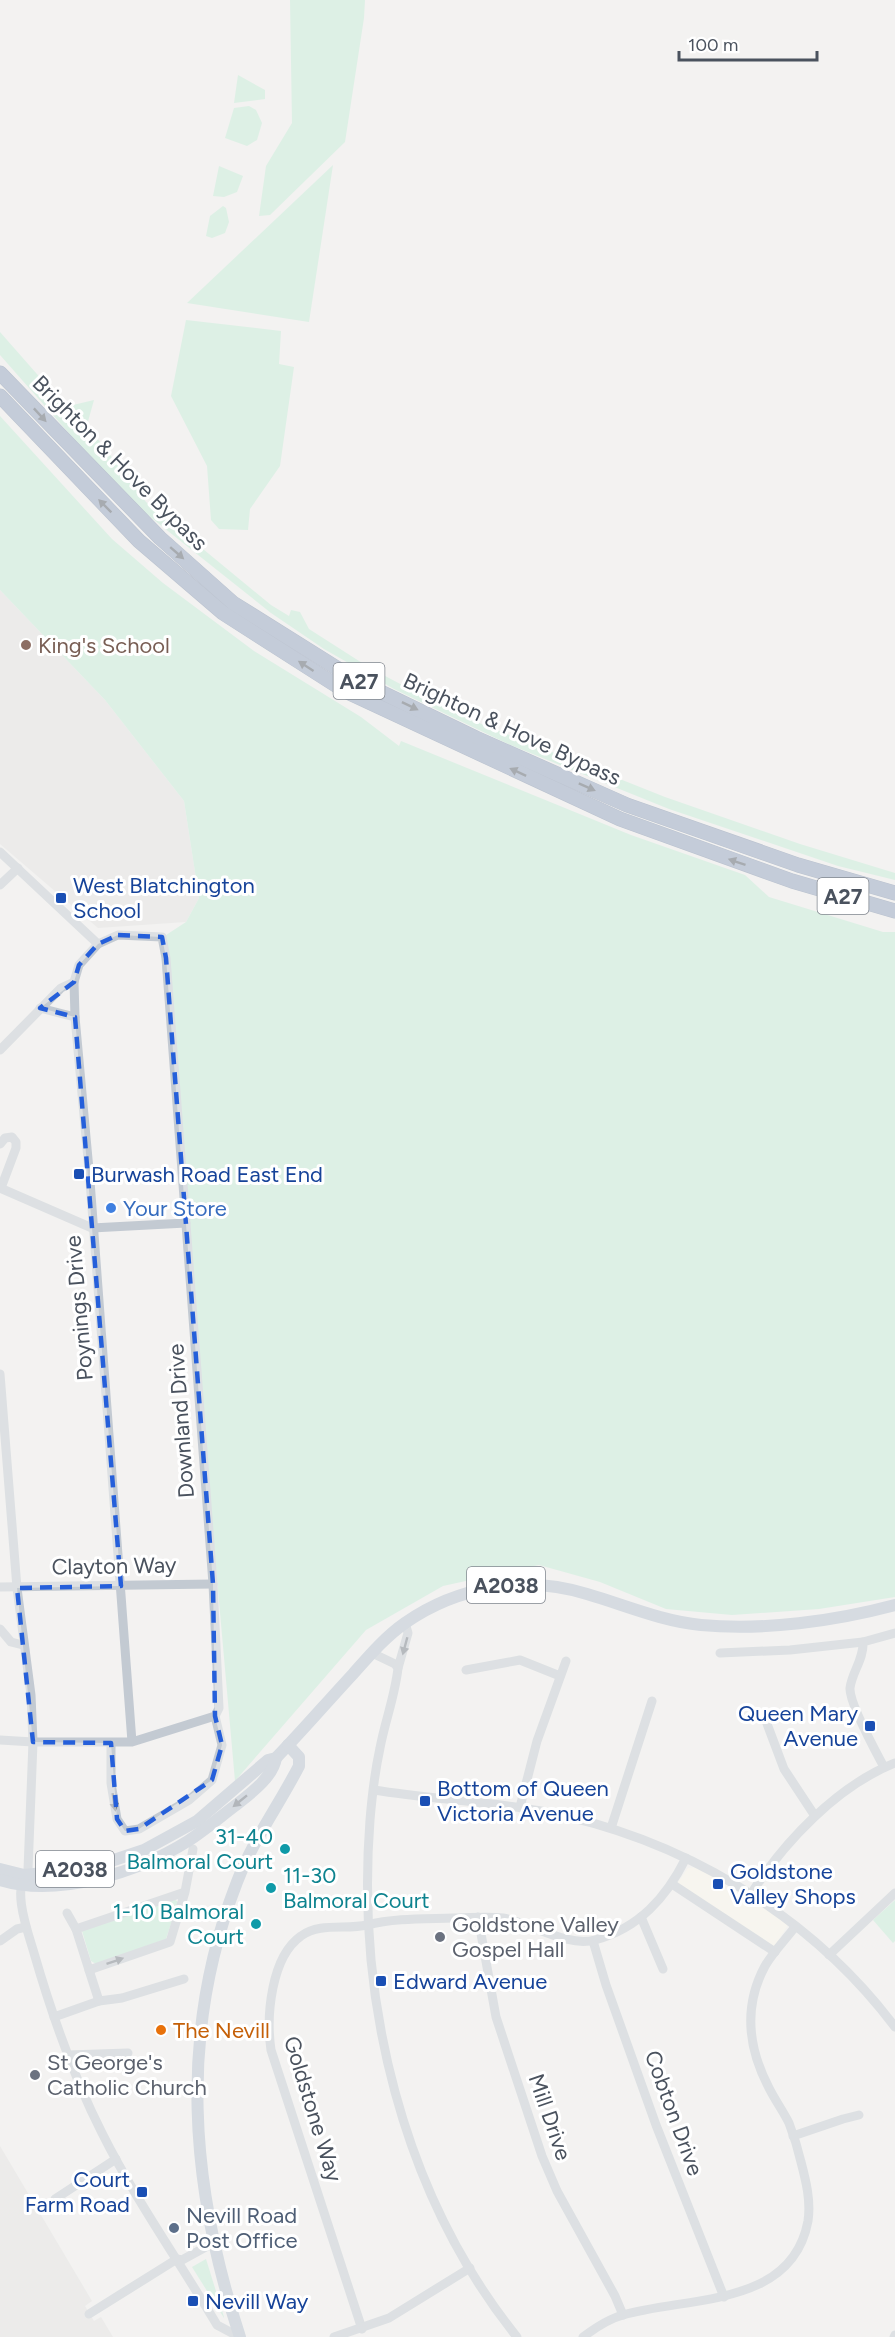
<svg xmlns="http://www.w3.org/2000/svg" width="895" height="2337" viewBox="0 0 895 2337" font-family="Figtree,sans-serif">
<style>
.commercial{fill:#fcf9ed}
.education{fill:#e4e3e3}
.green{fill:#c4edd8}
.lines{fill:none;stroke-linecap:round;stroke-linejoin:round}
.highway-casing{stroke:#7889a8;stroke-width:15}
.minor{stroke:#c3cad2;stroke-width:9}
.major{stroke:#b3bece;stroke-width:12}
.highway{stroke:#8d9ebc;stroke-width:14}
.oneway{fill:#4d5663}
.oneway2{fill:#6e7681}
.oneway3{fill:#646d7a}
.marked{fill:none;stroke:#255fda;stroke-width:4.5;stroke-dasharray:12 8;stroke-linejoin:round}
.education-dot{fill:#8d6e63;stroke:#fff;stroke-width:2}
.transit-dot{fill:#1a4fb4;stroke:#fff;stroke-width:2}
.shop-dot{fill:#3f7fe0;stroke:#fff;stroke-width:2}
.culture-dot{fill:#0f9aa8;stroke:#fff;stroke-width:2}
.worship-dot{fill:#6b7280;stroke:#fff;stroke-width:2}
.food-dot{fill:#e8710a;stroke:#fff;stroke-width:2}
.service-dot{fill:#5c6f8a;stroke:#fff;stroke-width:2}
.labels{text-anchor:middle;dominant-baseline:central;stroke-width:6;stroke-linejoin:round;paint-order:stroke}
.shield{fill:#fff;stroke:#80868e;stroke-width:1.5}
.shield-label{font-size:21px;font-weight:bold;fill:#4a525e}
.street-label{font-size:22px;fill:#4a525e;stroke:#fff}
.education-label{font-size:22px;fill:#785e54;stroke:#fff;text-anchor:start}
.transit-label{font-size:22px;fill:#164399;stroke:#fff;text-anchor:start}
.shop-label{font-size:22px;fill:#366cbe;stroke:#fff;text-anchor:start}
.culture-label{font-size:22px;fill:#0d838f;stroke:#fff;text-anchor:end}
.worship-label{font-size:22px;fill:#5b616d;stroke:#fff;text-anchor:start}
.food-label{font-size:22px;fill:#c56008;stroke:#fff;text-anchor:start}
.service-label{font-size:22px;fill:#4e5e75;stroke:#fff;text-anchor:start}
</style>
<rect width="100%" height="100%" fill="#f3f2f1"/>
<path class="commercial" d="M698,1867l51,29 39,29 -14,22 -97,-63 11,-16z"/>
<g class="education">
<path d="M0,590l105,110 79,101 15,97 -13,24 -88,6 -98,-84z"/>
<path d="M0,2146l92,155 -7,5 9,15 7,-4 12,20h-113z"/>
</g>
<g class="green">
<path d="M290,0h75l-1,18 -19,124 -75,73 -11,1 7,-50 26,-43z"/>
<path d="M238,75l27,15v9l-31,4z"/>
<path d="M249,106l7,4 6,13 -5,17 -10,6 -22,-8 9,-30z"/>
<path d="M333,165l-24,157 -122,-19z"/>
<path d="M219,166l24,10 -6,16 -13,5 -11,-1z"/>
<path d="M223,206l3,2 3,14 -4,11 -13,5 -6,-2 4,-20z"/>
<path d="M186,320l95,11 -2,33 15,3 -14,99 -30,43 -2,21 -29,-1 -8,-9 -4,-54 -36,-70z"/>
<path d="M0,332l58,66 15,7 21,-5 -7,25 59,77 125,103 18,11 2,-6 9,2 9,17 61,39 89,47 206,82 135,47 95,29v7l-57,-14 -169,-57 -161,-65 -114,-55 -70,-40 -53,-36 -127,-101 -63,-65 -81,-92z"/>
<path d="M0,416l112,123 51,44 91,68 107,66 38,29 2,-5 230,94 114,40 24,22 114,35h12v665l-76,12 -87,6 -66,-6 -66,-27 -61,-17 -96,21 -77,44 -131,151 -75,-842 26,-17 13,-24 -15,-97 -79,-101 -105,-110z"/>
<path d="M174,1899l4,3 -12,37 -70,25 -5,-3 -9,-30z"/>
<path d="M895,1900v41l-2,2 -20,-23z"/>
<path d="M206,2259l18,58v1l-32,-51z"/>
</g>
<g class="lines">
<g class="highway-casing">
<g id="highway">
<path d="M0,373l160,165 73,65 123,77 120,58 151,67 171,60 97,28"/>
<path d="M0,396l139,145 84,72 122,78 275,128 172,62 103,30"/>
</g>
</g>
<g class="minor">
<path d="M0,852l98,92"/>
<path d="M0,885l18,-17"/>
<path d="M40,1008l35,9"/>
<path d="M0,1050l61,-62 13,-6"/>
<path d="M0,1144l5,-6 7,-1 4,5v6l-15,40"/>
<path d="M0,1188l92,40 94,-5"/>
<path d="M0,1374l17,214 14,107 2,47 -5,128c-17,18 0,62 6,83 18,62 39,123 68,180 33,66 77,128 115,192l15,8 6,-1"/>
<path d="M0,1587l213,-3"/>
<path d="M0,1629l11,13 12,3"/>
<path d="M372,1653l23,11 3,4c-3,28 -13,53 -18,80 -5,23 -8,48 -10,72 -14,180 32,374 147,517"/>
<path d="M720,1653l70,-3 73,-8"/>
<path d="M398,1668l10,-35 -3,-10"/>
<path d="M466,1670l54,-10 40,16"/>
<path d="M766,1721l18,48 31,47"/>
<path d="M0,1740l33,2h99l83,-26 4,-8 -6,-124 -47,-626 -4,-21 -44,-2 -20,9 -19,21 -5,17 1,35 15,164 42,561"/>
<path d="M111,1743v40l6,36 8,12 14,-2 50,-29 23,-20 10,-35 -7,-29"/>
<path d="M884,1767c-8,-15 -35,-64 -34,-79 2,-16 14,-29 13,-46l32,-9"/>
<path d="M374,1790c56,9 112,11 167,21 139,26 269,103 354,216"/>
<path d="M520,1807l17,-66 29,-80"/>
<path d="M611,1828l41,-127"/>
<path d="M672,1884l103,68"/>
<path d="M185,1892l-109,37 13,41 81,-28 15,-50 8,-43"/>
<path d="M751,1894c33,-52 86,-108 144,-131"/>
<path d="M67,1913l9,16"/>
<path d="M478,1917l18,100 46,139 15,35 58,105 8,19"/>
<path d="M641,1917l22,52"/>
<path d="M0,1941l17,-12 9,-2"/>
<path d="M593,1941l13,44 50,140 68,172"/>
<path d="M829,1955l66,-62"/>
<path d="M99,2001l23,-3 62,-19"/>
<path d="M54,2017l45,-16 -10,-31"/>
<path d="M68,2055l60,-2"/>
<path d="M793,2136l50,-17 16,-4"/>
<path d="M55,2199l61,-40"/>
<path d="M89,2314l88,-55 5,1 31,-17"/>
<path d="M362,2329l-91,-279c-5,-34 0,-93 30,-114 19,-14 45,-6 66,-11 28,-7 58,-6 86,-7 16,0 34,-2 50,0 27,4 64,30 92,22 44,-12 71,-42 91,-82"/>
<path d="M334,2337l55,-19 81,-50"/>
<path d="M583,2337c12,-9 25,-18 40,-22 64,-19 169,-7 185,-94 3,-20 -2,-40 -7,-59 -3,-13 -7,-26 -12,-39 -6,-12 -14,-23 -20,-35 -21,-40 -26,-81 -4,-122 8,-14 20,-26 30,-39"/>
<path d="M894,2337l1,-2"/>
</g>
<g class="major">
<path d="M0,1869l24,6 40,-4 47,-10 33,-11 53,-29 71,-61 8,-2c27,-28 51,-56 77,-84 16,-18 32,-37 52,-51 53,-37 120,-48 182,-29 38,11 74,27 114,31 62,6 134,-4 194,-20"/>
<path d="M0,1880c57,18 139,-8 188,-39 17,-11 32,-24 48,-36 15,-12 37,-28 40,-47"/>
<path d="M240,2337c-50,-152 -62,-303 -3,-455 16,-42 42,-77 62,-116v-9l-11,-12"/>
</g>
<use href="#highway" class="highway"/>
</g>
<defs><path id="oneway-solid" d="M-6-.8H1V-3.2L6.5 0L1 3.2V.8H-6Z" transform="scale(1.5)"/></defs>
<g class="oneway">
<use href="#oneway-solid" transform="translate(40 415) rotate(47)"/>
<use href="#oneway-solid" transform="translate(105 506) rotate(-135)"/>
<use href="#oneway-solid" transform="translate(177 553) rotate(41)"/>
<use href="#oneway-solid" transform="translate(306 666) rotate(-147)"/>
<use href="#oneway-solid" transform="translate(410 706) rotate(26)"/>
<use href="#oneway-solid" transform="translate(518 772) rotate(-155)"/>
<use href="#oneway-solid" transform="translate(587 787) rotate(24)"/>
<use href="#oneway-solid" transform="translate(737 862) rotate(-161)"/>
</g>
<g class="oneway2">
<use href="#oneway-solid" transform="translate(405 1646) rotate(105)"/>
<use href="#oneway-solid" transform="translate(114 1802) rotate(81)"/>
<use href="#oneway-solid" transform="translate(115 1961) rotate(-19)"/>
</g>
<use class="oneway3" href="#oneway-solid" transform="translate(240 1801) rotate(141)"/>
<path d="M0 0H895V2337H0ZM118,935l44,2 4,21 47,626 2,132 7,29 -10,35 -73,49 -14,2 -8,-12 -6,-76 -78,-1 -16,-154 104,-2 -46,-569 -35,-9 34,-26 5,-17 19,-21z" fill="#f3f2f1" fill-opacity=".55" fill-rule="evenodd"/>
<path class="marked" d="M118,935l44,2 4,21 47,626 2,132 7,29 -10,35 -73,49 -14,2 -8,-12 -6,-76 -78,-1 -16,-154 104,-2 -46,-569 -35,-9 34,-26 5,-17 19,-21z"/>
<circle class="education-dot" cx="26" cy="645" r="6"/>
<g class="transit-dot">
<rect x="55" y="892" width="12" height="12" rx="3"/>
<rect x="73" y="1168" width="12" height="12" rx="3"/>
<rect x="864" y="1720" width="12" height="12" rx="3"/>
<rect x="419" y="1795" width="12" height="12" rx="3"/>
<rect x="712" y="1878" width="12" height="12" rx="3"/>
<rect x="375" y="1975" width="12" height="12" rx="3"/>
<rect x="136" y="2186" width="12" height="12" rx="3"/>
<rect x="187" y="2295" width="12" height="12" rx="3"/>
</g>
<circle class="shop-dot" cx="111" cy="1208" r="6"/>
<g class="culture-dot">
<circle cx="285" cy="1849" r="6"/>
<circle cx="271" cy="1888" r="6"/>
<circle cx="256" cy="1924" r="6"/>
</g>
<g class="worship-dot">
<circle cx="440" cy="1937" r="6"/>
<circle cx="35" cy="2075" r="6"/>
</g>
<circle class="food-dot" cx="161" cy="2030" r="6"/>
<circle class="service-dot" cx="174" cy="2228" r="6"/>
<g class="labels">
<g class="shield">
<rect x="333.5" y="663" width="51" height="36" rx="4.5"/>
<rect x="817.5" y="878" width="51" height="36" rx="4.5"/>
<rect x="467" y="1567" width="78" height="36" rx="4.5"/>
<rect x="36" y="1851" width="78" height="36" rx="4.5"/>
</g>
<g class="shield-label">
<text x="359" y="681">A27</text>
<text x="843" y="896">A27</text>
<text x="506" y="1585">A2038</text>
<text x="75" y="1869">A2038</text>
</g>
<g class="street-label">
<text transform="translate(120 463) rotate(45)">Brighton &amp; Hove Bypass</text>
<text transform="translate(512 729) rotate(25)">Brighton &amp; Hove Bypass</text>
<text transform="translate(79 1308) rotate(-95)">Poynings Drive</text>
<text transform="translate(181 1421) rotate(-94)">Downland Drive</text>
<text transform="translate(114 1566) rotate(-1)">Clayton Way</text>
<text transform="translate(313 2109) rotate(73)">Goldstone Way</text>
<text transform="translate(674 2113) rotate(70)">Cobton Drive</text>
<text transform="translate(550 2117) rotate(71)">Mill Drive</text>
</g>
<g class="education-label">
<text x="38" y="645">King's School</text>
</g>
<g class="transit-label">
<text x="73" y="885">West Blatchington<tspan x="73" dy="25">School</tspan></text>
<text x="91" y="1174">Burwash Road East End</text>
<text x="858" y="1713" text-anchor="end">Queen Mary<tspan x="858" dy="25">Avenue</tspan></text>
<text x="437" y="1788">Bottom of Queen<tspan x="437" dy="25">Victoria Avenue</tspan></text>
<text x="730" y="1871">Goldstone<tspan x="730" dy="25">Valley Shops</tspan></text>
<text x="393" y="1981">Edward Avenue</text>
<text x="130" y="2179" text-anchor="end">Court<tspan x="130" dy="25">Farm Road</tspan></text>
<text x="205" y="2301">Nevill Way</text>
</g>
<g class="shop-label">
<text x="123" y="1208">Your Store</text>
</g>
<g class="culture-label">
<text x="273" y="1836">31-40<tspan x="273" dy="25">Balmoral Court</tspan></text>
<text x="283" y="1875" text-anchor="start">11-30<tspan x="283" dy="25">Balmoral Court</tspan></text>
<text x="244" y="1911">1-10 Balmoral<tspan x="244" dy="25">Court</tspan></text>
</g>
<g class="worship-label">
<text x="452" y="1924">Goldstone Valley<tspan x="452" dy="25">Gospel Hall</tspan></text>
<text x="47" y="2062">St George's<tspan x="47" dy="25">Catholic Church</tspan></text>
</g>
<g class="food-label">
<text x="173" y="2030">The Nevill</text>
</g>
<g class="service-label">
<text x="186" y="2215">Nevill Road<tspan x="186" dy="25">Post Office</tspan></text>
</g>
</g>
<path d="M679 51v9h138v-9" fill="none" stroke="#4a525e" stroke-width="3"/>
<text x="688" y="51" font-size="18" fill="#4a525e" stroke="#ffffff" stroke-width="4.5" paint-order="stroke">100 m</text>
</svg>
